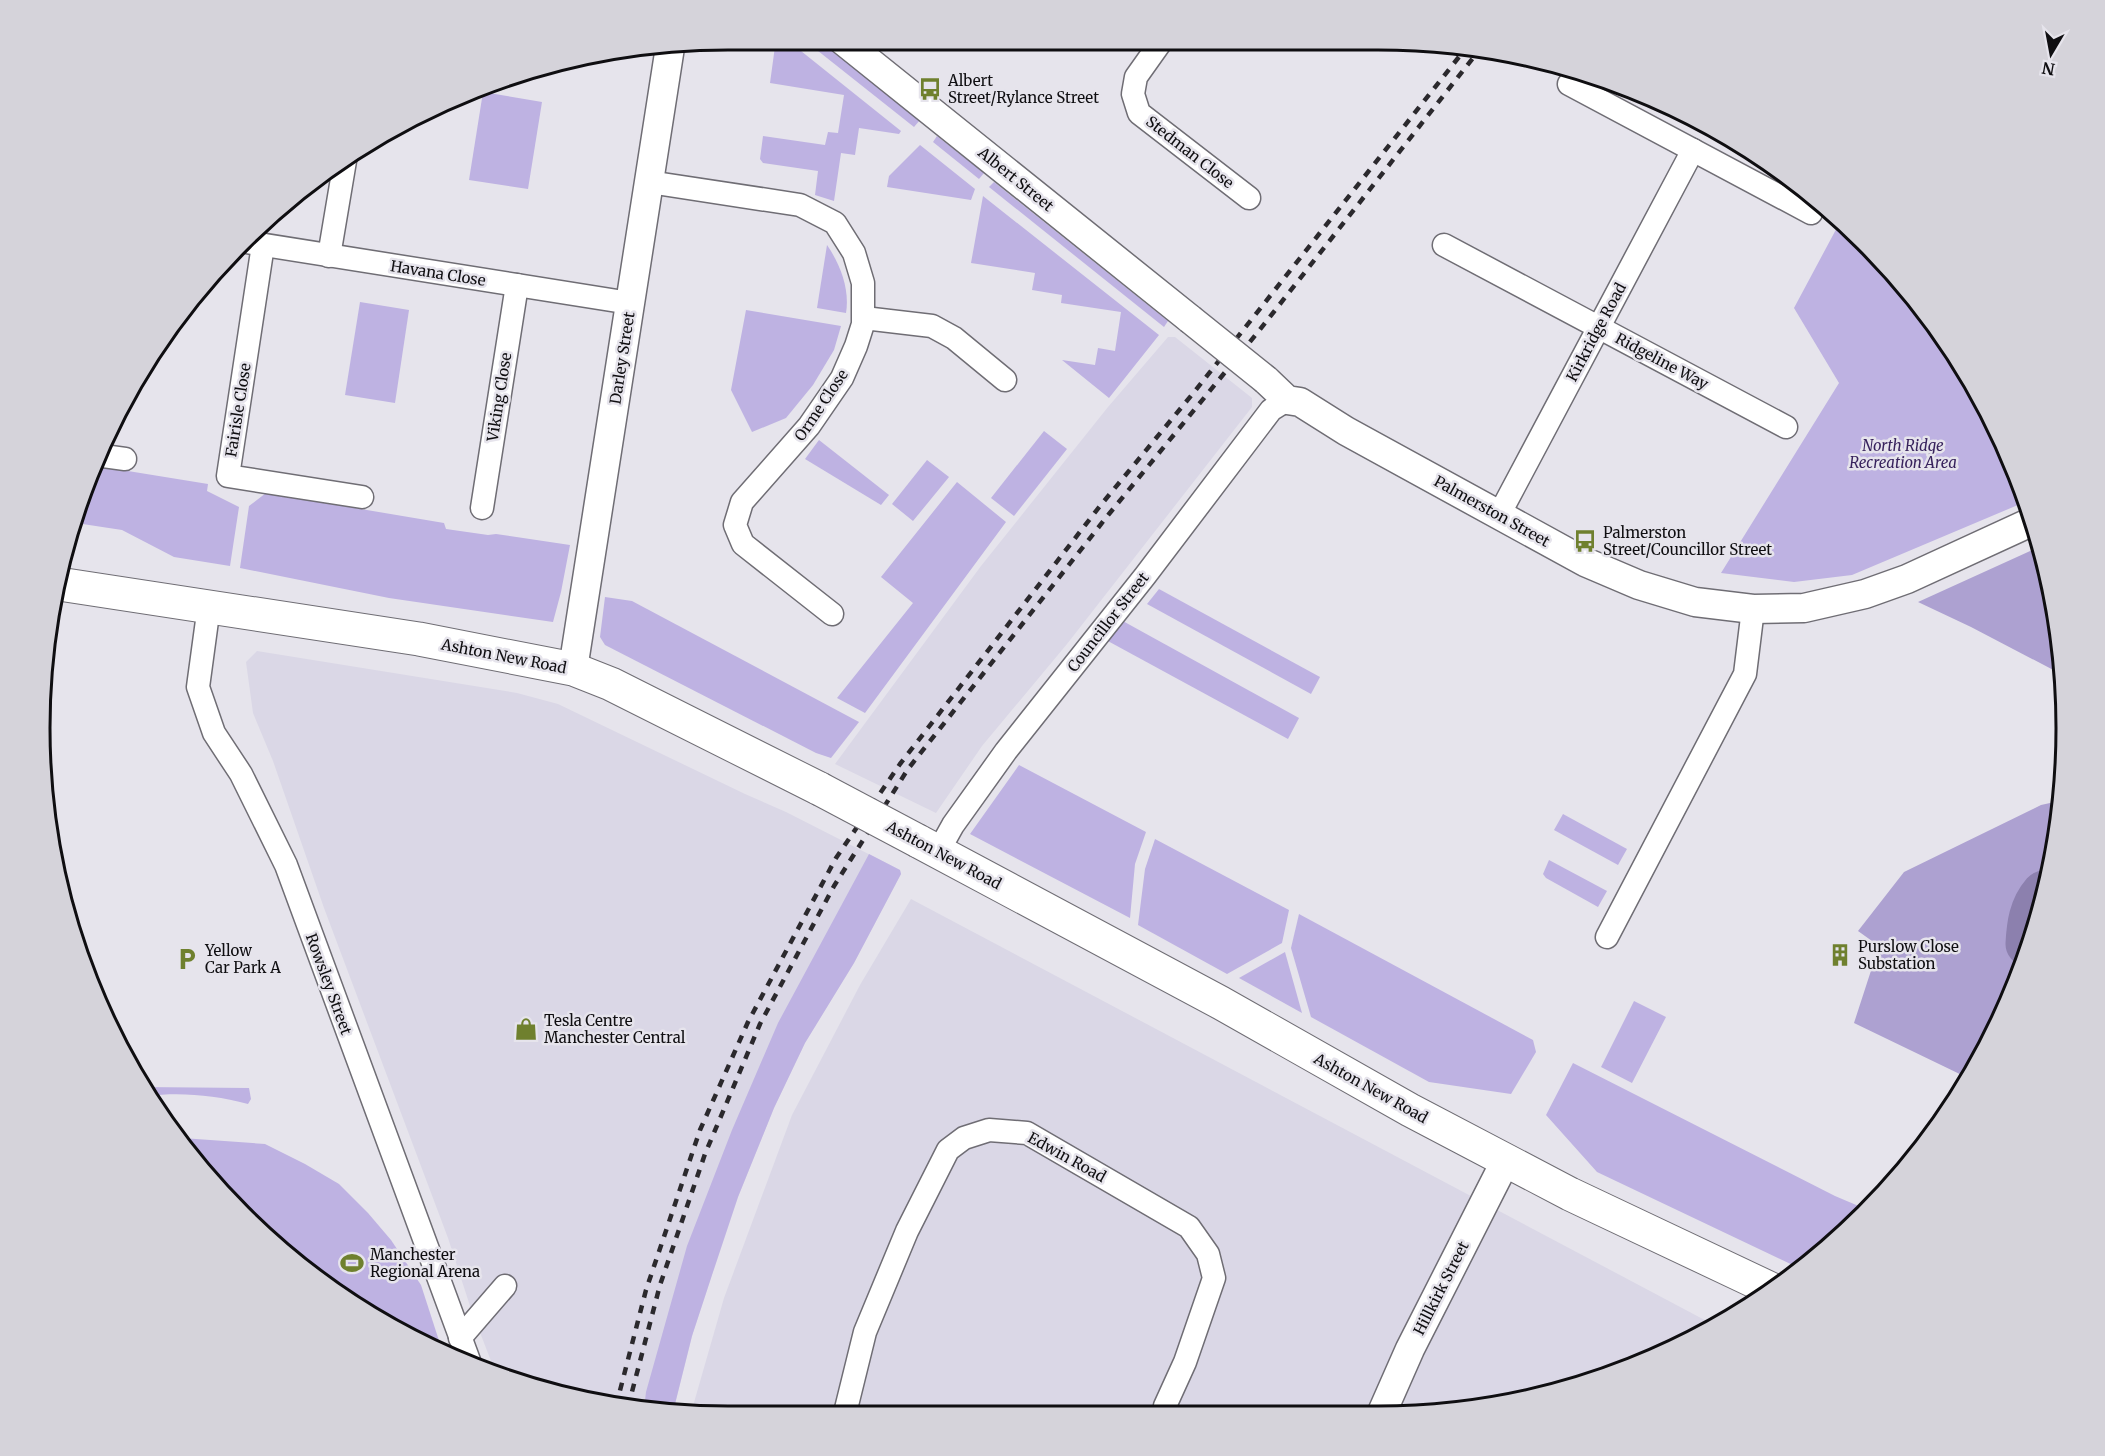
<svg xmlns="http://www.w3.org/2000/svg" width="2105" height="1456" viewBox="0 0 2105 1456" font-family="Merriweather,serif">
<style>
.built{fill:#dad7e6}
.green{fill:#beb2e2}
.forest{fill:#ada1d1}
.lines{fill:none;stroke-linecap:round;stroke-linejoin:round}
.river{stroke:#8c80ae;stroke-width:45}
.minor-casing{stroke:#6f6d74;stroke-width:25}
.tertiary-casing{stroke:#6f6d74;stroke-width:31}
.primary-casing{stroke:#6f6d74;stroke-width:35}
.minor{stroke:#fff;stroke-width:22}
.tertiary{stroke:#fff;stroke-width:28}
.primary{stroke:#fff;stroke-width:33}
.rail{stroke:#2b292d;stroke-width:4.5;stroke-dasharray:8 8;stroke-linecap:butt}
.tertiary-bridge-casing{stroke:#6f6d74;stroke-width:31;stroke-linecap:butt}
.primary-bridge-casing{stroke:#6f6d74;stroke-width:35;stroke-linecap:butt}
.tertiary-bridge{stroke:#fff;stroke-width:28}
.primary-bridge{stroke:#fff;stroke-width:33}
.labels{text-anchor:middle;dominant-baseline:central;stroke-width:5;stroke-linejoin:round;paint-order:stroke}
.poi-label{font-size:15px;fill:#0f0e11;stroke:#e6e4ec;text-anchor:start}
.street-label{font-size:15px;fill:#0f0e11;stroke:#e6e4ec}
.park-label{font-size:15px;font-style:italic;fill:#38235d;stroke:#e6e4ec}
.rim{fill:none;stroke:#0f0e11;stroke-width:3}
</style>
<rect width="100%" height="100%" fill="#e6e4ec"/>
<g class="built">
<path d="M1168,337h7l77,61v9l-185,237 -85,102 -46,67 -101,-49 146,-198 127,-159z"/>
<path d="M257,651l260,42 41,11 187,90 41,18 114,58 1,4 -47,89 -49,80 -31,65 -36,89 -26,78 -20,61 -19,76 -80,-8 -97,-30 -25,-65 -23,-71 -124,-330 -51,-147 -20,-48 -7,-51z"/>
<path d="M911,899l805,427 -34,20 -171,58 -134,13h-649l-37,-4 33,-115 68,-183 68,-130z"/>
</g>
<g class="green">
<path d="M776,39h10l115,92 -2,3 -40,-6 -4,27 -14,-2 -7,48 -19,-6 3,-24 -55,-8 -3,-4 3,-23 62,9 3,-13 10,1 6,-38 -74,-12z"/>
<path d="M803,39h16l101,81 -6,7z"/>
<path d="M1595,75l126,56 7,6 -1,3 -10,1z"/>
<path d="M483,92l59,10 -14,87 -59,-9z"/>
<path d="M937,136l47,37 -5,6 -46,-37z"/>
<path d="M920,145l55,44 -4,11 -84,-13 2,-11z"/>
<path d="M994,182l174,139 -4,6 -175,-140z"/>
<path d="M983,196l176,139 -50,63 -47,-38 33,5 3,-17 17,3 6,-39 -60,-9 1,-8 -30,-5 3,-17 -64,-10z"/>
<path d="M1840,222l24,19 86,105 64,119 11,37 -173,73 -58,7 -73,-9 118,-190 -45,-75z"/>
<path d="M827,245c13,19 23,44 19,68l-29,-5z"/>
<path d="M360,302l49,8 -14,93 -50,-8z"/>
<path d="M746,310l95,16 -7,24 -21,35 -27,33 -34,14 -21,-42z"/>
<path d="M1044,431l23,18 -53,67 -23,-18z"/>
<path d="M819,440l70,55 -8,10 -76,-46z"/>
<path d="M927,460l22,17 -36,44 -21,-17z"/>
<path d="M91,465l117,19 -1,7 32,16 -9,59 -56,-9 -52,-27 -46,-7z"/>
<path d="M957,482l49,40 -141,191 -28,-15 76,-95 -32,-26z"/>
<path d="M266,493l178,30 2,6 42,6 8,-1 74,11 -9,47 -8,30 -164,-24 -149,-30 9,-62z"/>
<path d="M1159,589l161,88 -9,17 -164,-90z"/>
<path d="M605,597l27,4 227,121 -28,36 -15,-5 -211,-108 -5,-8z"/>
<path d="M1121,620l178,98 -11,21 -182,-99z"/>
<path d="M1019,765l127,67 -11,32 -5,54 -160,-84z"/>
<path d="M1563,814l64,35 -9,16 -64,-35z"/>
<path d="M1155,839l134,71 -7,33 -55,31 -89,-49 7,-56z"/>
<path d="M869,854l31,16 1,4 -47,89 -49,80 -31,65 -36,89 -26,78 -20,61 -19,76 -29,-3 2,-17 41,-146 45,-116 46,-107z"/>
<path d="M1549,860l58,31 -9,16 -52,-29 -3,-4z"/>
<path d="M1299,914l234,126 3,12 -25,42 -82,-12 -118,-65 -20,-69z"/>
<path d="M1285,952l17,61 -63,-35z"/>
<path d="M1634,1001l32,16 -34,66 -31,-16z"/>
<path d="M1573,1063l262,133 33,14 -69,58 -202,-96 -51,-57z"/>
<path d="M141,1087l108,1 2,11 -3,5c-34,-9 -67,-12 -101,-8z"/>
<path d="M182,1138l83,6 40,20 34,20 29,29 23,27 30,45 22,68 -98,-52 -104,-86 -63,-76z"/>
</g>
<g class="forest">
<path d="M2039,547l14,47 8,80 -90,-47 -53,-25z"/>
<path d="M2059,801l-6,62 -40,129 -45,86 -114,-55 25,-77 -21,-15 46,-59 137,-67z"/>
</g>
<g class="lines">
<path class="river" d="M2028,944c1,-19 3,-36 16,-51"/>
<g class="minor-casing">
<g id="minor">
<path d="M1163,39l-27,38 -3,17 6,19 110,85"/>
<path d="M1569,84l242,129"/>
<path d="M649,182l151,23 35,18 19,30 9,30v41l-7,22 -14,32 -33,48 -67,76 -7,23 8,19 89,70"/>
<path d="M246,242l384,61"/>
<path d="M263,245l-35,231 134,21"/>
<path d="M1444,245l342,182"/>
<path d="M329,256l17,-101"/>
<path d="M864,318l68,8 22,12 51,42"/>
<path d="M96,455l29,4"/>
<path d="M482,508l35,-223"/>
<path d="M1499,515l194,-365"/>
<path d="M209,606l-11,81 16,46 27,41 45,91 185,501"/>
<path d="M938,852l15,-27 53,-74 139,-175 126,-166 16,-10"/>
<path d="M1607,937l138,-263 8,-65"/>
<path d="M460,1338l45,-52"/>
<path d="M844,1417l21,-85 42,-101 41,-81 16,-12 25,-8 38,3 162,94 19,27 6,24 -29,84 -20,44 -2,11"/>
</g>
</g>
<g class="tertiary-casing">
<g id="tertiary">
<path d="M841,39l349,280"/>
<path d="M1266,380l21,20 13,2 46,29 239,131 54,23 56,17 58,7 51,-1 61,-14 42,-15 124,-57"/>
<path d="M573,669l97,-622"/>
<path d="M1380,1417l30,-68 96,-189"/>
</g>
</g>
<g class="primary-casing">
<g id="primary">
<path d="M59,584l360,55 154,30 38,15 209,105"/>
<path d="M918,841l303,162 189,107 160,84 203,96"/>
</g>
</g>
<use href="#minor" class="minor"/>
<use href="#tertiary" class="tertiary"/>
<use href="#primary" class="primary"/>
<g class="rail">
<path d="M616,1406l30,-116 54,-160 48,-108 88,-164 64,-94 200,-258 95,-115 271,-343"/>
<path d="M628,1407l32,-122 45,-131 55,-130 74,-138 74,-117 201,-255 149,-182 222,-283"/>
</g>
<g class="tertiary-bridge-casing">
<path id="tertiary-bridge" d="M1190,319l76,61"/>
</g>
<g class="primary-bridge-casing">
<path id="primary-bridge" d="M820,789l98,52"/>
</g>
<use href="#tertiary-bridge" class="tertiary-bridge"/>
<use href="#primary-bridge" class="primary-bridge"/>
</g>
<defs>
<g id="bus-bare" transform="scale(1.8)"><path d="M-5-6H5V4H4V6H2V4H-2V6H-4V4H-5ZM-3.5-4V0h7V-4ZM-3.5 1.2v1.5H-2V1.2ZM2 1.2v1.5H3.5V1.2Z" fill="#6f802e" stroke="#e6e4ec" stroke-width="2.5" paint-order="stroke"/></g>
<g id="building-bare" transform="scale(1.8)"><path d="M-4-6H4V6H1V3H-1V6H-4ZM-2.5-4.3h1.7v1.8h-1.7ZM.8-4.3h1.7v1.8H.8ZM-2.5-1h1.7V.8h-1.7ZM.8-1h1.7V.8H.8Z" fill="#6f802e" stroke="#e6e4ec" stroke-width="2.5" paint-order="stroke"/></g>
<g id="parking-bare" transform="scale(1.8)"><path d="M-3.5-5.5H1a3.5 3.5 0 0 1 0 7H-1V5.5H-3.5ZM-1-3.4V-.6H.8a1.4 1.4 0 0 0 0-2.8Z" fill="#6f802e" stroke="#e6e4ec" stroke-width="2.5" paint-order="stroke"/></g>
<g id="shop-bare" transform="scale(1.8)"><path d="M-5-2.5h2.3a2.7 3.5 0 0 1 5.4 0H5L5.5 6h-11ZM-1.5-2.5h3a1.5 2.3 0 0 0-3 0Z" fill="#6f802e" stroke="#e6e4ec" stroke-width="2.5" paint-order="stroke"/></g>
<g id="stadium-bare" transform="scale(1.8)"><path d="M0-5a6.5 5 0 1 0 0 10a6.5 5 0 1 0 0-10ZM-3.5-1.8h7v3.6h-7Z" fill="#6f802e" stroke="#e6e4ec" stroke-width="2.5" paint-order="stroke"/></g>
</defs>
<g fill-rule="evenodd">
<use href="#bus-bare" x="930" y="89"/>
<use href="#bus-bare" x="1585" y="541"/>
<use href="#building-bare" x="1840" y="955"/>
<use href="#parking-bare" x="187" y="959"/>
<use href="#shop-bare" x="526" y="1029"/>
<use href="#stadium-bare" x="352" y="1263"/>
</g>
<g class="labels">
<g class="poi-label">
<text x="948" y="80">Albert<tspan x="948" dy="17">Street/Rylance Street</tspan></text>
<text x="1603" y="532">Palmerston<tspan x="1603" dy="17">Street/Councillor Street</tspan></text>
<text x="1858" y="946">Purslow Close<tspan x="1858" dy="17">Substation</tspan></text>
<text x="205" y="950">Yellow<tspan x="205" dy="17">Car Park A</tspan></text>
<text x="544" y="1020">Tesla Centre<tspan x="544" dy="17">Manchester Central</tspan></text>
<text x="370" y="1254">Manchester<tspan x="370" dy="17">Regional Arena</tspan></text>
</g>
<g class="street-label">
<text transform="translate(1190 152) rotate(38)">Stedman Close</text>
<text transform="translate(1016 179) rotate(39)">Albert Street</text>
<text transform="translate(438 273) rotate(9)">Havana Close</text>
<text transform="translate(1596 332) rotate(-62)">Kirkridge Road</text>
<text transform="translate(622 358) rotate(-81)">Darley Street</text>
<text transform="translate(1662 361) rotate(28)">Ridgeline Way</text>
<text transform="translate(499 397) rotate(-81)">Viking Close</text>
<text transform="translate(821 405) rotate(-56)">Orme Close</text>
<text transform="translate(238 410) rotate(-81)">Fairisle Close</text>
<text transform="translate(1492 511) rotate(29)">Palmerston Street</text>
<text transform="translate(1108 622) rotate(-52)">Councillor Street</text>
<text transform="translate(504 656) rotate(11)">Ashton New Road</text>
<text transform="translate(944 855) rotate(28)">Ashton New Road</text>
<text transform="translate(329 984) rotate(70)">Rowsley Street</text>
<text transform="translate(1371 1088) rotate(29)">Ashton New Road</text>
<text transform="translate(1067 1157) rotate(29)">Edwin Road</text>
<text transform="translate(1441 1288) rotate(-63)">Hillkirk Street</text>
</g>
<g class="park-label">
<text x="1903" y="445">North Ridge<tspan x="1903" dy="17">Recreation Area</tspan></text>
</g>
</g>
<path d="M0 0H2105V1456H0ZM728 50H1378A678 678 0 0 1 2056 728V728A678 678 0 0 1 1378 1406H728A678 678 0 0 1 50 728V728A678 678 0 0 1 728 50Z" fill="#d5d3da" fill-rule="evenodd"/>
<path class="rim" d="M728 50H1378A678 678 0 0 1 2056 728V728A678 678 0 0 1 1378 1406H728A678 678 0 0 1 50 728V728A678 678 0 0 1 728 50Z"/>
<g transform="translate(2051 54) rotate(190)" stroke="#e6e4ec" stroke-width="4.5" paint-order="stroke">
<path d="M0-4.5L10 22L0 15L-10 22Z" fill="#0f0e11"/>
<text y="-9" font-size="16" font-weight="bold" text-anchor="middle" fill="#0f0e11">N</text>
</g>
</svg>
